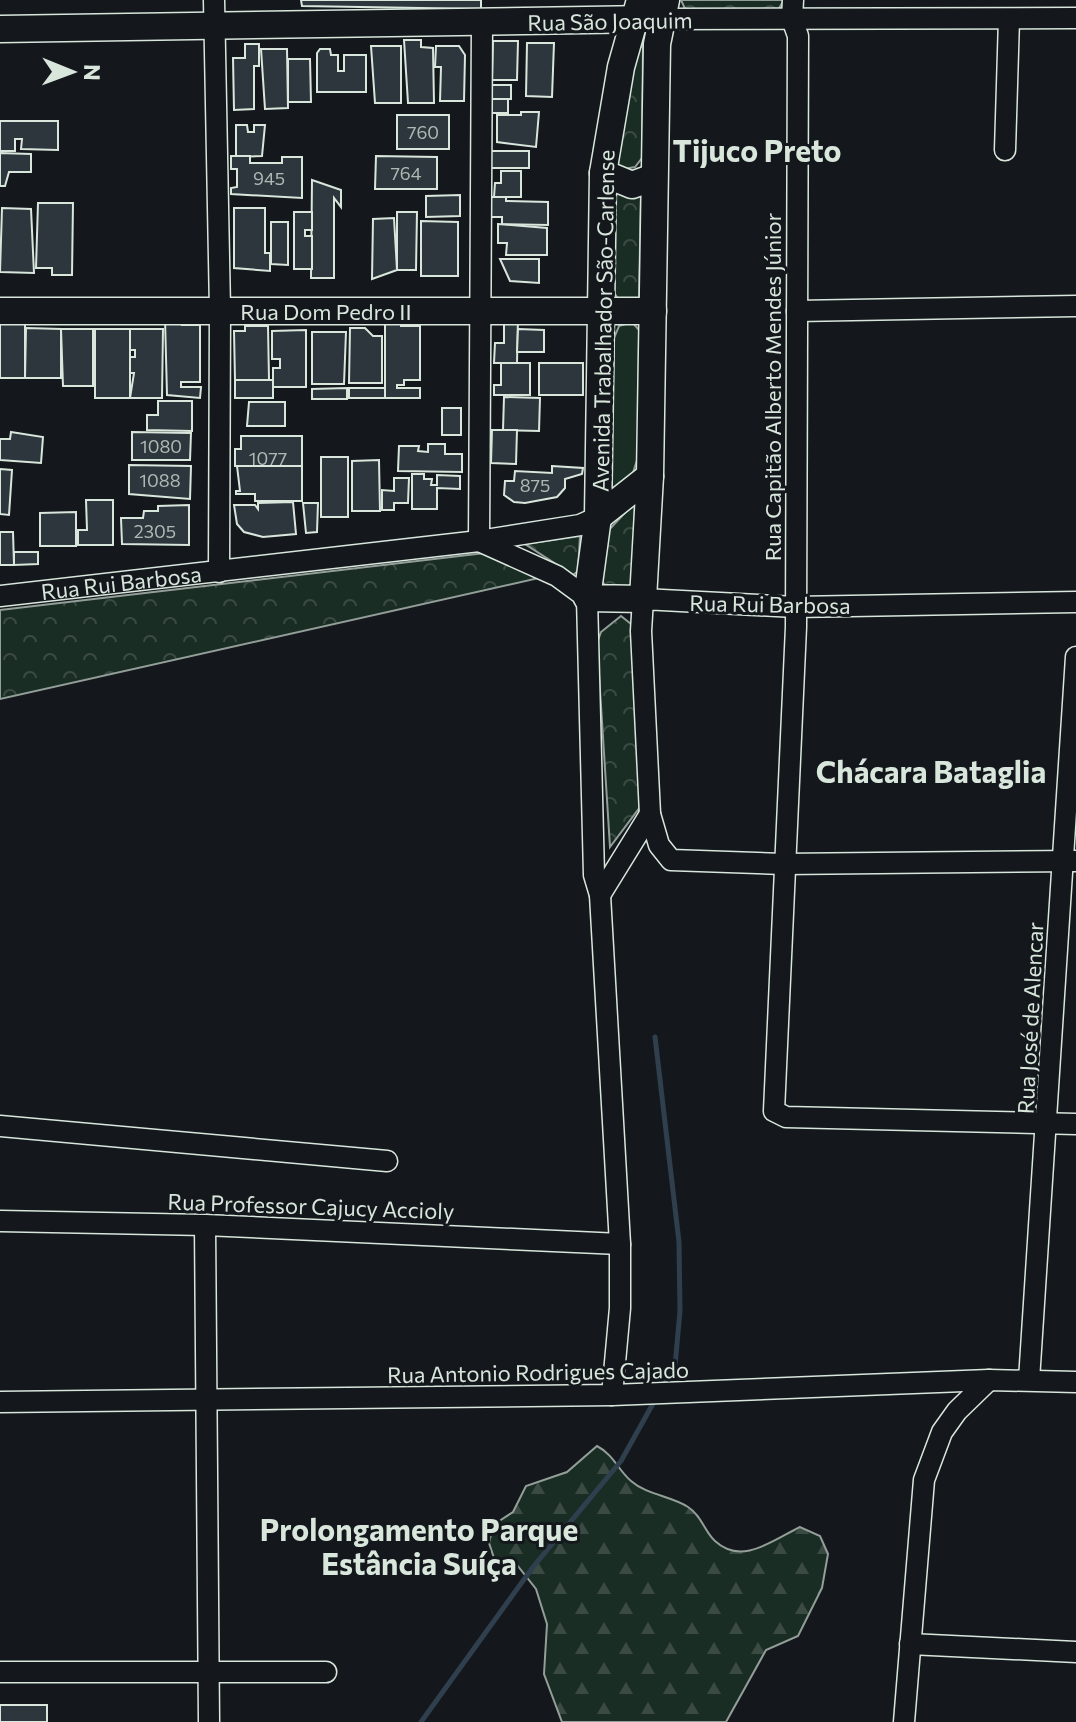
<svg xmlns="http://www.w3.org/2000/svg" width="1076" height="1722" viewBox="0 0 1076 1722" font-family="Commissioner,sans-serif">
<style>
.green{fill:#1a2d24;stroke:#939e99;stroke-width:2}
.forest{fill:url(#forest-firs);stroke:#939e99;stroke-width:2}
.park{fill:url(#park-crowns);stroke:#939e99;stroke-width:2}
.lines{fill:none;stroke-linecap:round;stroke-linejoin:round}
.stream{stroke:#2f3f4d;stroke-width:5}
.building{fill:#2c363c;stroke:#d8e6dc;stroke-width:2}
.minor-casing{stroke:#d8e6dc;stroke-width:23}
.major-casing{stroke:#d8e6dc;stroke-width:29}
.minor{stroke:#14181c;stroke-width:20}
.major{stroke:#14181c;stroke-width:26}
.labels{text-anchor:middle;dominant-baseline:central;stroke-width:6;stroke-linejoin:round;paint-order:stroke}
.number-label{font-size:18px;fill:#adbab4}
.street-label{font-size:22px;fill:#d8e6dc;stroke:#14181c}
.district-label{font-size:30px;font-weight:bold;fill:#d8e6dc;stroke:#14181c}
</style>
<defs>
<pattern id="forest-firs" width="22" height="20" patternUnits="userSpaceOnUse" patternTransform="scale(2)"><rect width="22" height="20" fill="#1a2d24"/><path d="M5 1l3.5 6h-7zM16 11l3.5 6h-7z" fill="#3b4b43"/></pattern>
<pattern id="park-crowns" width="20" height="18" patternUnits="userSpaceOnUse" patternTransform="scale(2)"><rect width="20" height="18" fill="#1a2d24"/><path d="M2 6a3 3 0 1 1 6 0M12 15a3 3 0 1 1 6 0" fill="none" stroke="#3b4b43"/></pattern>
</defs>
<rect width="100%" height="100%" fill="#14181c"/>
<path class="green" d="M632,322l7,8v8l-1,119 -7,22 -20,13 3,-154 5,-12z"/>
<path class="forest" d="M597,1446c17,9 21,24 34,35 16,14 40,15 57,26 14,9 16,24 27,34 27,25 58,-1 85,-14l20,9 8,18 -6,34 -24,48 -32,14 -40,72h-164l-18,-48 3,-50 -11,-35 -19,-24 -21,-1 -7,-21 4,-18 20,-13 13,-26 41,-14z"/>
<g class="park">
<path d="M681,0h103l-6,10 -92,1z"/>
<path d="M643,46l-1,112 -7,9 -11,2 -7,-4 -3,-15 24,-102z"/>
<path d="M615,191l10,5 16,-5 -2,107 -20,2 -6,-9z"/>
<path d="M635,502l-2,81 -5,6 -20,1 -6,-9 5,-49z"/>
<path d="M580,536l-2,35 -5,4 -48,-31z"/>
<path d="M485,553l54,25 -539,121v-89z"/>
<path d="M621,616l10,8 11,169 -2,14 -30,40 -13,-204 4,-11z"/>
</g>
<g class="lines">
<g class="stream">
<path d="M655,1037l24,205 1,69 -5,55 -13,22"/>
<path d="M421,1722l112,-155 88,-106 34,-61"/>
</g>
</g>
<g class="building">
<path d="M301,0h180v9l-179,-3z"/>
<path d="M404,40h17v7l12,1 1,55h-26z"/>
<path d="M493,41h25l-1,39h-25z"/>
<path d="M527,43h27l-2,54 -26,-1z"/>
<path d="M245,44h14v22h-5v43l-20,1 -1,-52h12z"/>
<path d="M371,46h30v57h-26z"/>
<path d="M436,46h23l6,9 -1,46h-24l1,-34h-6z"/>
<path d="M261,49h26l1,59 -23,1z"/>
<path d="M320,49h10l1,6h7v16h6v-16h22v37h-49v-39z"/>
<path d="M288,59h22l1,43h-23z"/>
<rect x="492" y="85" width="19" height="14"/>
<path d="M492,99h16v14h-17z"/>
<path d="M521,112h18l-3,35 -39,-5v-27h24z"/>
<rect x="397" y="115" width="52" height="34"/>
<path d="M0,121h58v29l-37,-1 1,-10h-7v12h-15z"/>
<path d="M236,125h11l1,7h6v-7h11l-3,31 -26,1z"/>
<rect x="491" y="151" width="38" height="17"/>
<path d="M0,153l31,1v18h-22l-4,14h-5z"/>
<path d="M231,156h19v7h32v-6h20v41l-71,-4v-6l6,-1v-18h-6z"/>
<path d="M376,156l61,1v32h-62z"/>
<path d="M501,171h20v26h-27l1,-14h6z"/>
<path d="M312,180l29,10v17l-7,-9v80h-23z"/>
<path d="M460,195v21l-34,1v-21z"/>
<path d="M491,197h15v4l42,1v23l-46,-1v-7h-11z"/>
<path d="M38,203h35l-1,72h-20v-7h-16z"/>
<path d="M2,208l29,1 3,64 -34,-1z"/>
<path d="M234,208h31v45h5v18l-36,-3z"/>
<path d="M294,212h18v18h-7v6h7v33h-18z"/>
<path d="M397,212h20l-1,58h-19z"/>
<path d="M394,218l3,52 -25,9 1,-60z"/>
<path d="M421,221l37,1v54h-37z"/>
<path d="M271,222h17v43l-17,-1z"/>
<path d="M498,224l49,4v27h-41l1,-12h-9z"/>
<path d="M500,259h39v24l-29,-2z"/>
<path d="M385,315h16v11h19v54h-16v5h-7v3h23v10h-35z"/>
<path d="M518,318l-1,45h-23l1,-20h9v-20z"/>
<path d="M165,319h18l-1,6h18v57h-19v5h20l-1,11 -33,-3z"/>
<rect x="0" y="322" width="25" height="56"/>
<path d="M245,326h23l1,54h-34l-1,-49h11z"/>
<path d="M26,328l35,1v49h-36z"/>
<path d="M350,328h15l8,8h9v47h-33z"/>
<path d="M61,329h32v57h-30z"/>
<rect x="95" y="329" width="35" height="69"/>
<path d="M130,329h33l-1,69h-32l4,-25h-4v-16h5v-7h-5z"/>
<path d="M518,329l26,1v22h-27z"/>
<path d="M306,330v57h-33v-19h7v-9h-8v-28z"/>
<path d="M312,332h34l-2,52h-32z"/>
<path d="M501,363h29v32h-36v-10h7z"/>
<rect x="539" y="363" width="44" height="32"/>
<rect x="235" y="380" width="38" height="18"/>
<path d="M347,388v11h-35v-10z"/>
<rect x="349" y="388" width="36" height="10"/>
<path d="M504,397l36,1 -1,33 -36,-1z"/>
<path d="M158,401h34v30l-45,-1v-15h11z"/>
<path d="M249,402h36v24h-38z"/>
<rect x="442" y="408" width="19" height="27"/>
<path d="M492,430h25l-1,34 -25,-1z"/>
<path d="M11,432l32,5 -2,26 -41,-3v-21h10z"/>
<path d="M132,432l59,1 -1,27h-58z"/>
<path d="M241,436h61v30h-67v-17h6z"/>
<path d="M428,444h17v10h17v18l-64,-1 1,-25h20l-1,5 10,1z"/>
<rect x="321" y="457" width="27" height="60"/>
<path d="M379,460l1,51h-28v-50z"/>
<path d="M129,465l62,1 -1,33 -61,-5z"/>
<path d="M237,466h65v35h-47v-7h-19v-3h4z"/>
<path d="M552,466l31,2 -1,6 -17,5v9l-8,9 -32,6 -11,-1 -10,-7 1,-14h9l1,-10 37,2z"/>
<path d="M0,469l12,1 -3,45 -9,-1z"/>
<path d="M412,474h12v5h8l-1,6h6v-10l23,1v13l-23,-1v21h-25z"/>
<path d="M394,478h15l-1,25h-14v7h-12v-20l12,1z"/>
<path d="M86,500h27v45h-35v-15h9z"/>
<path d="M293,502l3,32 -33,3 -19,-5 -7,-8 -3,-19h21l3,4v-6z"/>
<path d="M303,503h15l-1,29 -11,1z"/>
<path d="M189,505v40l-67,-1 -1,-26h22l1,-7h14v-5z"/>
<path d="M76,512v34h-36v-33z"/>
<path d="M0,532h13l1,33h-14z"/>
<path d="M14,552h24v12l-24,1z"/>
<rect x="0" y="1705" width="47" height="17"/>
</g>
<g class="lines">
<g class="minor-casing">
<g id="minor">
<path d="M214,0l6,310 -1,262"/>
<path d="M793,0l-1,19 6,17 -2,591 -22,484 12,6 290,7"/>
<path d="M661,19l415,-1"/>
<path d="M1005,150l4,-131"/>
<path d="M797,311l279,-5"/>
<path d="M479,541l78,35 30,22 7,277 6,20 20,349v64l-8,87"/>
<path d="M479,541l3,-518"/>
<path id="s1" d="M0,596l479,-55 101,-16 18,-8"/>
<path d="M1076,602l-281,5 -152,-8 -2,32 9,183 9,31 12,15 112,4 293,-3"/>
<path d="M600,895l50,-81"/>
<path d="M0,1126l387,35"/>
<path d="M0,1221l205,4 415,19"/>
<path d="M205,1225l4,497"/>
<path d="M1029,1380l47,-723"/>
<path d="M0,1402l612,-7 377,-15 87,2"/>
<path d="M910,1644l166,8"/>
<path d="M0,1672h326"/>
<path d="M904,1722l20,-242 18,-48 15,-21 32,-31"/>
</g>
</g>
<g class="major-casing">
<g id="major">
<path d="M640,0l-19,67 -18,106 -5,344 -11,81 56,1 7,-123 7,-432 9,-44"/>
<path d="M0,29l649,-10"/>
<path d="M603,173l29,12 22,-8"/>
<path id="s2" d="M0,311h653"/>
<path d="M598,517l52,-41"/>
</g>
</g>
<use href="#minor" class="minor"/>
<use href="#major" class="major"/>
</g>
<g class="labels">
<g class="number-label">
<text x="423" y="132">760</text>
<text x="406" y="173">764</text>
<text x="269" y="178">945</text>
<text x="161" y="446">1080</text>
<text x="268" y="458">1077</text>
<text x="160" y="480">1088</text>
<text x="535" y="485">875</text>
<text x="155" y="531">2305</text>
</g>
<g class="street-label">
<text transform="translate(610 21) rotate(-1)">Rua São Joaquim</text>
<text stroke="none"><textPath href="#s2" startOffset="326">Rua Dom Pedro II</textPath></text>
<text transform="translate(603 321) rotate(-89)">Avenida Trabalhador São-Carlense</text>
<text transform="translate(772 387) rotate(-90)">Rua Capitão Alberto Mendes Júnior</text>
<text stroke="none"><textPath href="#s1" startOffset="122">Rua Rui Barbosa</textPath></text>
<text transform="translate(770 604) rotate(1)">Rua Rui Barbosa</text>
<text transform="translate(1030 1018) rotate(-87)">Rua José de Alencar</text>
<text transform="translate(311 1206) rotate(2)">Rua Professor Cajucy Accioly</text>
<text transform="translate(538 1372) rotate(-1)">Rua Antonio Rodrigues Cajado</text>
</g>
<g class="district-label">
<text x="757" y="149">Tijuco Preto</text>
<text x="931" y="770">Chácara Bataglia</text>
<text x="419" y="1528">Prolongamento Parque<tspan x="419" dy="34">Estância Suíça</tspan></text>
</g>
</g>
<g transform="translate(72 72) rotate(91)" stroke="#14181c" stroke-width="6" paint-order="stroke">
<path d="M0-6L14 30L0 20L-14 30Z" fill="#d8e6dc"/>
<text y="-12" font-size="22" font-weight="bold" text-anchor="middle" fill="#d8e6dc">N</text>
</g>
</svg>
